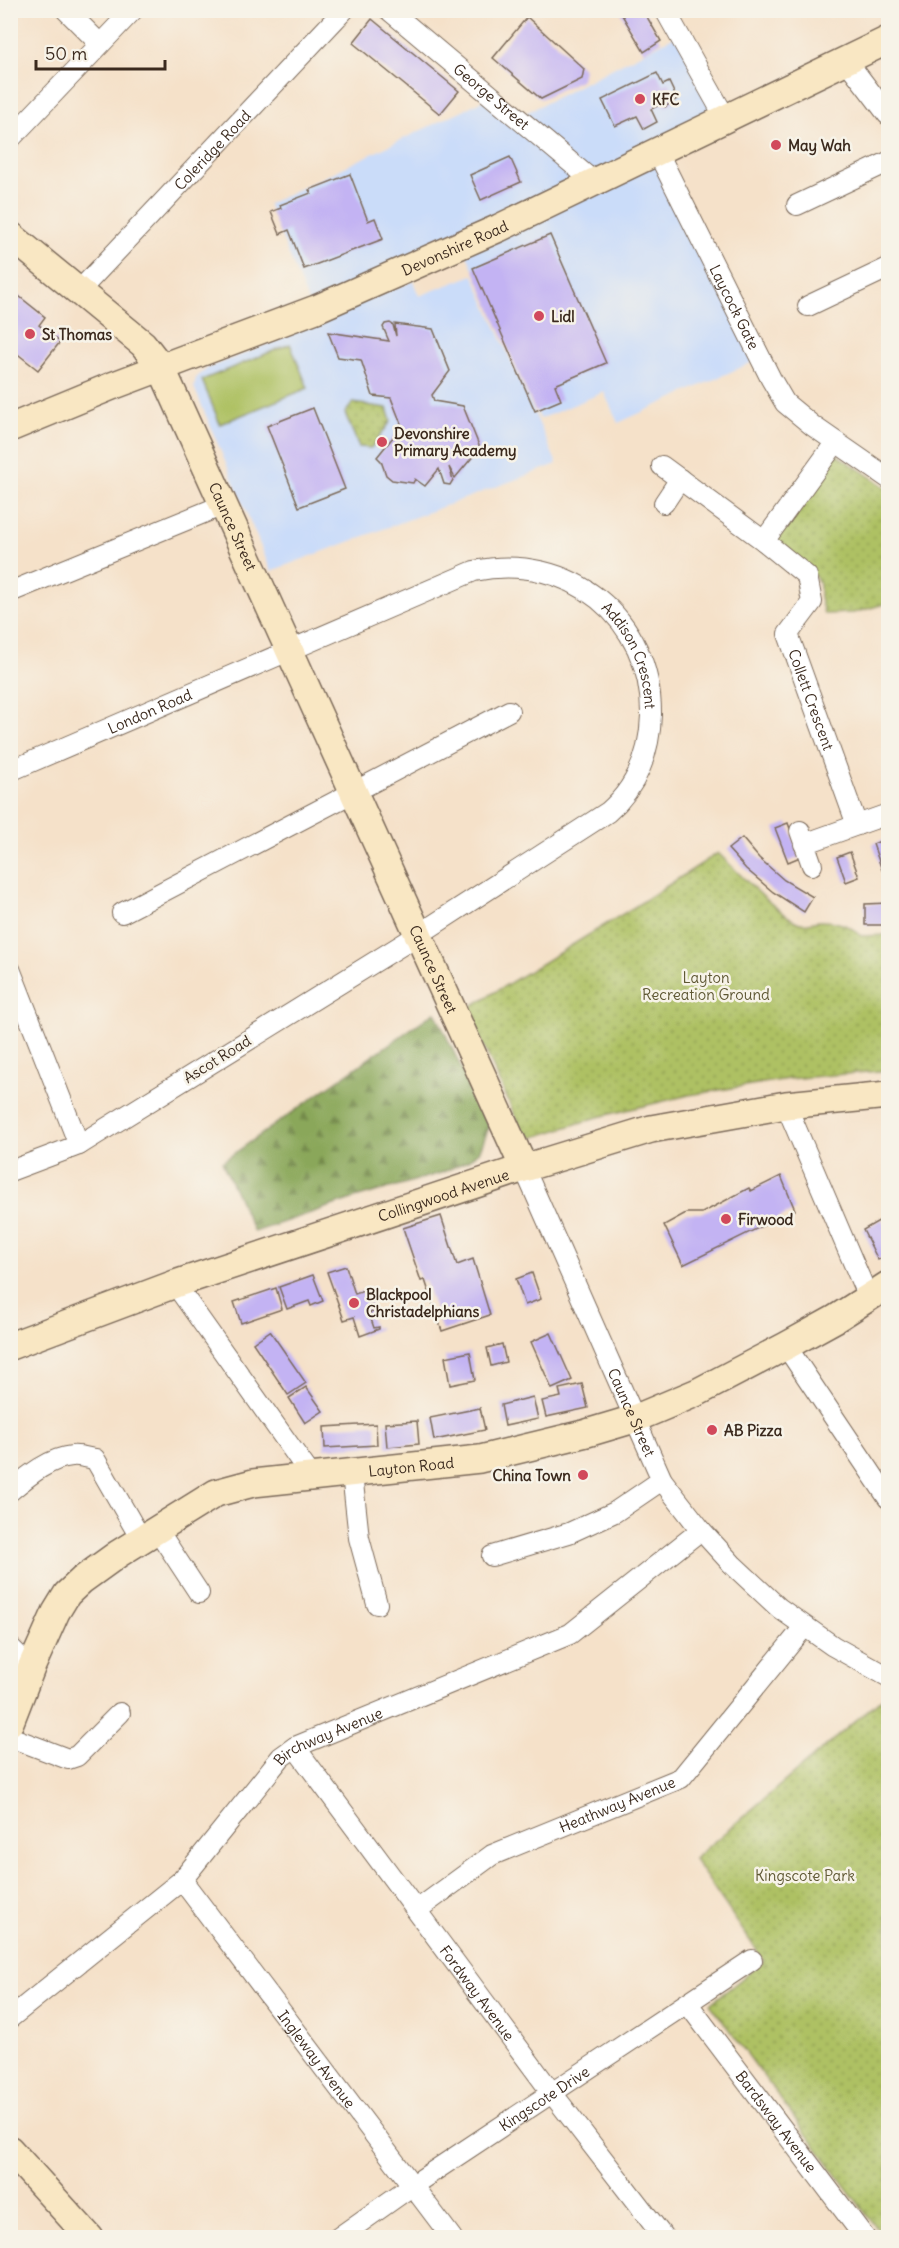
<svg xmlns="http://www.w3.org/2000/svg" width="899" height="2248" viewBox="0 0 899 2248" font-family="Delius,sans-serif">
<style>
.built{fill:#cadcf9}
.green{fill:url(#green-dots);stroke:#747641;stroke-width:1.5}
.forest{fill:url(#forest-firs);stroke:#62683c;stroke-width:1.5}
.pitch{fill:#aec164;stroke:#747641;stroke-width:1.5}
.building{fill:#c3b3f3}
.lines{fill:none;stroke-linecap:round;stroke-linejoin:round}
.street-casing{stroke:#7c6a5a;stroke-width:22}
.secondary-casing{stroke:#7c6a5a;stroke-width:30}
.street{stroke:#fff;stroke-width:20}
.secondary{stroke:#f9e7c3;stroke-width:27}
.poi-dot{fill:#d1495b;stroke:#f7f3e8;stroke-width:2}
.labels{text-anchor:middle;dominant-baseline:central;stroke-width:5;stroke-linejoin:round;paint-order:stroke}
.street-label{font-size:15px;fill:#3b2a1e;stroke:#f7f3e8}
.poi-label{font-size:15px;font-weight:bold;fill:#3b2a1e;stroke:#f7f3e8;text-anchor:start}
.park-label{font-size:15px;fill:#5e5733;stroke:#f7f3e8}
</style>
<defs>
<pattern id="green-dots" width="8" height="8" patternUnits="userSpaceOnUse" patternTransform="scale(1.5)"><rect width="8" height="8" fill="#aec164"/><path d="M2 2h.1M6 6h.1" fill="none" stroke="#8f9d52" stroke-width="1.8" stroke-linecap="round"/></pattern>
<pattern id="forest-firs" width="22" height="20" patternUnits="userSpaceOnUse" patternTransform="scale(1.5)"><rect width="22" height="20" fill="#8aa75a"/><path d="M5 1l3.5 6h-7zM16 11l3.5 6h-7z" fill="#72884a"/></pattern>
</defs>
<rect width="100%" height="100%" fill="#f7f3e8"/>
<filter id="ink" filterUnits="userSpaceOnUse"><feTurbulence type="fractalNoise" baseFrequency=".0167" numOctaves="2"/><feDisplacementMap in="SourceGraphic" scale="12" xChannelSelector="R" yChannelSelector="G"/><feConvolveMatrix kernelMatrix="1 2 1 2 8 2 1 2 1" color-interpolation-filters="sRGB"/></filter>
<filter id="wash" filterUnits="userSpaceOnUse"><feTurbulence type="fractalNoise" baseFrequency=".008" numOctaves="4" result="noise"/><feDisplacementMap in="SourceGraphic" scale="24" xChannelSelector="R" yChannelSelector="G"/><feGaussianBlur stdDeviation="1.35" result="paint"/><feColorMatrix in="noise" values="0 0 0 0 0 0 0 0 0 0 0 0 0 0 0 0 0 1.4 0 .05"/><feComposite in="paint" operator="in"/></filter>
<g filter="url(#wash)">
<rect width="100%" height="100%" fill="#f5e1c9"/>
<g class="built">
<path d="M679,34l47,85 -72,33 103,208 -139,63 -14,-31 -64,27 -78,-175 -150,67 -44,-107 224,-108 26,21z"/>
<path d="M473,275l84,189 -286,107 -77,-184 2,-9 12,-10 68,-27 33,-18 104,-42 6,15z"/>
</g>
<g class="green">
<path d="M353,403l34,5 4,13 -20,27 -12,-1 -14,-34z"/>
<path d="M836,454l52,35v114l-35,10 -29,1 -4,-17v-13l-9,-14 -37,-30z"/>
<path d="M718,853c24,23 48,50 77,68 10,6 18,-1 28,0 15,0 27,4 38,15l27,-1v136h-9l-91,8 -99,16 -91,22 -66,21 -11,-9 -54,-120 169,-103z"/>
<path d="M888,1693v544h-5l-173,-233 54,-43 -70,-102z"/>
</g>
<path class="forest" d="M435,1012l54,115 -9,23 -11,10 -28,13 -86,25 -101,34 -32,-70z"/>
<path class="pitch" d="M290,344l18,44 -88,36 -18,-44z"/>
<g id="blocks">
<g class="building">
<path d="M619,10h24l18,31 -17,11z"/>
<path d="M527,17l57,52 -2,10 -41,20 -48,-41z"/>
<path d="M372,19l87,72 -19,23 -87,-71z"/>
<path d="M657,73l6,12 6,-3 8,17 -12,8 -2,-4 -12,6 6,13 -13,7 -7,-13 -22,10 -13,-26z"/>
<path d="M510,157l11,25 -40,18 -11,-25z"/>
<path d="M350,174l18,47 7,-3 8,21 -79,30 -15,-39 -9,4 -9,-22 10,-4 -1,-3 31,-12 -2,-3z"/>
<path d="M550,235l56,128 -51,22 6,15 -26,11 -62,-143z"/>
<path d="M10,289l35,28 -6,8 21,17 -22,28 -28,-22z"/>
<path d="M390,323l3,2 3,11 -1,-12 38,5 17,42 -18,24 2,6 29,5 17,42 -25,30 -6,-11 4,13 -3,5 -6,-1 -5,-15 -14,17 -10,-7 -2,4 -21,-3 -6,-5 -5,-14 -4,-4 25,-31 -11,-28 -18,-2 -12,-36 -23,-3 -10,-25 61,9 -6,-14 2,-3z"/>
<path d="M313,408l32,81 -46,18 -32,-81z"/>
<path d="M788,823l12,34 -12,5 -13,-34z"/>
<path d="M742,838l17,20 25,22 29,17 -9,15 -31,-20 -27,-23 -18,-20z"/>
<path d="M888,838v30l-6,2 -9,-26z"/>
<path d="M850,852l9,25 -13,5 -9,-25z"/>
<path d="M888,903v22h-23v-21z"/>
<path d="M781,1176l14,34 -112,55 -19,-40 22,-12h16l47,-25 2,3z"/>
<path d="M441,1216l16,49 16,-6 17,56 -48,16 -17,-51 -4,1 -18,-53z"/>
<path d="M882,1219l4,8 2,-2v28l-10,7 -15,-30z"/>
<path d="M346,1266l9,28 11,-4 7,22 -4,1 5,15 5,-1v2l-19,7 -6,-19 -10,3 -17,-48z"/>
<path d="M532,1273l9,26 -16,6 -9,-26z"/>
<path d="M313,1275l10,26 -12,5 -2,-5 -22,8 -8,-22z"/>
<path d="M276,1288l6,21 -41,14 -7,-21z"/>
<path d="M270,1331l36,52 -18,12 -35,-52z"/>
<path d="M551,1333l21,47 -20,9 -21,-47z"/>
<path d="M502,1344l4,18 -15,4 -4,-18z"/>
<path d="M470,1352l5,28 -25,5 -5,-28z"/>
<path d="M582,1384l6,24 -42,9 -4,-16 19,-4 -2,-8z"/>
<path d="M306,1387l17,24 -18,12 -16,-25z"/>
<path d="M533,1397l5,22 -33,7 -4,-21z"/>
<path d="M480,1408l5,22 -51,10 -4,-22z"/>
<path d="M417,1421l2,23 -32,3 -2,-24z"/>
<path d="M376,1424l1,21 -52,3 -1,-21z"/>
</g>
</g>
</g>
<g filter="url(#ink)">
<use href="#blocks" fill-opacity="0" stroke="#7c6a5a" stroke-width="1.5"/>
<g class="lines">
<g class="street-casing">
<g id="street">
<path d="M66,10l34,34"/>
<path id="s1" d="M389,10l205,172"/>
<path d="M665,10l61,109"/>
<path d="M846,60l42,55"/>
<path d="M10,139l123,-129"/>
<path id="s2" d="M658,153l113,226 14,24 28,23 75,52"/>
<path d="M797,205l91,-43"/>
<path id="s3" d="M79,291l265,-281"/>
<path d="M808,306l80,-38"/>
<path id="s4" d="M836,442l-72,99 43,35 5,26 -24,32 69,191 31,-11"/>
<path d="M662,466l102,75"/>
<path d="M664,503l16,-24"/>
<path d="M10,592l213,-87"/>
<path id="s5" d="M10,771l464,-200c95,-20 178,47 177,144 -1,37 -14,72 -43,97l-190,123 -339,210 -69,26"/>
<path d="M800,831l12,34"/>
<path d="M804,844l53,-19"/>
<path d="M122,913l387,-202"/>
<path d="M10,969l69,176"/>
<path d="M786,1105l82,192"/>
<path id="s6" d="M524,1168l138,312 39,50 31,34 47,44 54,38 54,30"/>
<path d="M175,1284l137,193"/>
<path d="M786,1346l102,152"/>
<path d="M352,1474l7,64 18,66"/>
<path d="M10,1491c17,-14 39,-33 62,-35 7,-1 16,2 23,3l46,80"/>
<path d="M157,1529l42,64"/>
<path d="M492,1556l77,-23 46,-21 47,-32"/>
<path d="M10,1647l21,21"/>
<path d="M10,1737l58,22 9,-3 43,-43"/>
<path id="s7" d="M295,1747l257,346 112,145"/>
<path id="s8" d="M182,1880l270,358"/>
<path id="s9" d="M417,1910l75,-55 189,-77 123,-151"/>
<path id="s10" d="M688,2004l177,234"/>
<path id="s11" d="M10,2018l172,-138 99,-123 14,-10 275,-113 131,-104"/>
<path id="s12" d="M338,2238l75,-53 339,-225"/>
</g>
</g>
<g class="secondary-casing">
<g id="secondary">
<path id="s13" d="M10,235l133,109 18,23 363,801"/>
<path id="s14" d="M10,428l102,-42 204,-77 183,-81 389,-188"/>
<path id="s15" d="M10,1346l165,-62 349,-116 127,-39 135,-24 102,-10"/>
<path id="s16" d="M10,1722l21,-54 25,-56 11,-18 15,-14 36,-26 98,-61 37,-10 227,-24 107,-26 47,-14 64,-27 88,-46 49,-27 53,-34"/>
<path d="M10,2150l80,88"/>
</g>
</g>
<use href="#street" class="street"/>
<use href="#secondary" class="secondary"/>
</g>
</g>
<g class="poi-dot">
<circle cx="640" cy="99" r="6"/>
<circle cx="776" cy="145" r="6"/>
<circle cx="539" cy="316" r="6"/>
<circle cx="30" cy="334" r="6"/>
<circle cx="382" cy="442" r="6"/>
<circle cx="726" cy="1219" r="6"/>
<circle cx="354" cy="1303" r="6"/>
<circle cx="712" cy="1430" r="6"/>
<circle cx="583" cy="1475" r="6"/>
</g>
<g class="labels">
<g class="street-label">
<text stroke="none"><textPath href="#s1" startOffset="134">George Street</textPath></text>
<text stroke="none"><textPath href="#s3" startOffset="194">Coleridge Road</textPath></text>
<text stroke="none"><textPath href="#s14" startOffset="480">Devonshire Road</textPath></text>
<text stroke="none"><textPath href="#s2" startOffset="172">Laycock Gate</textPath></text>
<text stroke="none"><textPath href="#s13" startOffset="376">Caunce Street</textPath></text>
<text stroke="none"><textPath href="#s5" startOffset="704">Addison Crescent</textPath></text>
<text stroke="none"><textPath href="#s4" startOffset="314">Collett Crescent</textPath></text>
<text stroke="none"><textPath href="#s5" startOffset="152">London Road</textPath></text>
<text stroke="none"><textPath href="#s13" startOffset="862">Caunce Street</textPath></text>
<text transform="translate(217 1059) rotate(-32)">Ascot Road</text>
<text stroke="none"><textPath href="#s15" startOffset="459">Collingwood Avenue</textPath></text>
<text stroke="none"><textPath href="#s6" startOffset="267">Caunce Street</textPath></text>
<text stroke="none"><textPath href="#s16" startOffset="518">Layton Road</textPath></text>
<text stroke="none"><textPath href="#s11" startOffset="430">Birchway Avenue</textPath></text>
<text stroke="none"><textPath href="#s9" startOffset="228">Heathway Avenue</textPath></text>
<text stroke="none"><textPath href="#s7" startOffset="306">Fordway Avenue</textPath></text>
<text stroke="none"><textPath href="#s8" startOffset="224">Ingleway Avenue</textPath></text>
<text stroke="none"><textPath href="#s12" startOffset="249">Kingscote Drive</textPath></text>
<text stroke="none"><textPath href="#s10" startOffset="147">Bardsway Avenue</textPath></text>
</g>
<g class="poi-label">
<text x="652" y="99">KFC</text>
<text x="788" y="145">May Wah</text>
<text x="551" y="316">Lidl</text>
<text x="42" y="334">St Thomas</text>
<text x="394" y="433">Devonshire<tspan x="394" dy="17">Primary Academy</tspan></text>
<text x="738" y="1219">Firwood</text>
<text x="366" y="1294">Blackpool<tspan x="366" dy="17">Christadelphians</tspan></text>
<text x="724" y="1430">AB Pizza</text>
<text x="571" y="1475" text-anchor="end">China Town</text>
</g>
<g class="park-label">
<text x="706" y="977">Layton<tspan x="706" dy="17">Recreation Ground</tspan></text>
<text x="805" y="1875">Kingscote Park</text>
</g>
</g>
<rect width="899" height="2248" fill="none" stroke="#f7f3e8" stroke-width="36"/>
<path d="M36 60v9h129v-9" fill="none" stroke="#3b2a1e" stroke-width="3"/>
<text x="45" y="60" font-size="18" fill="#3b2a1e" stroke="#f7f3e8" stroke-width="4.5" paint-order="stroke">50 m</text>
</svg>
